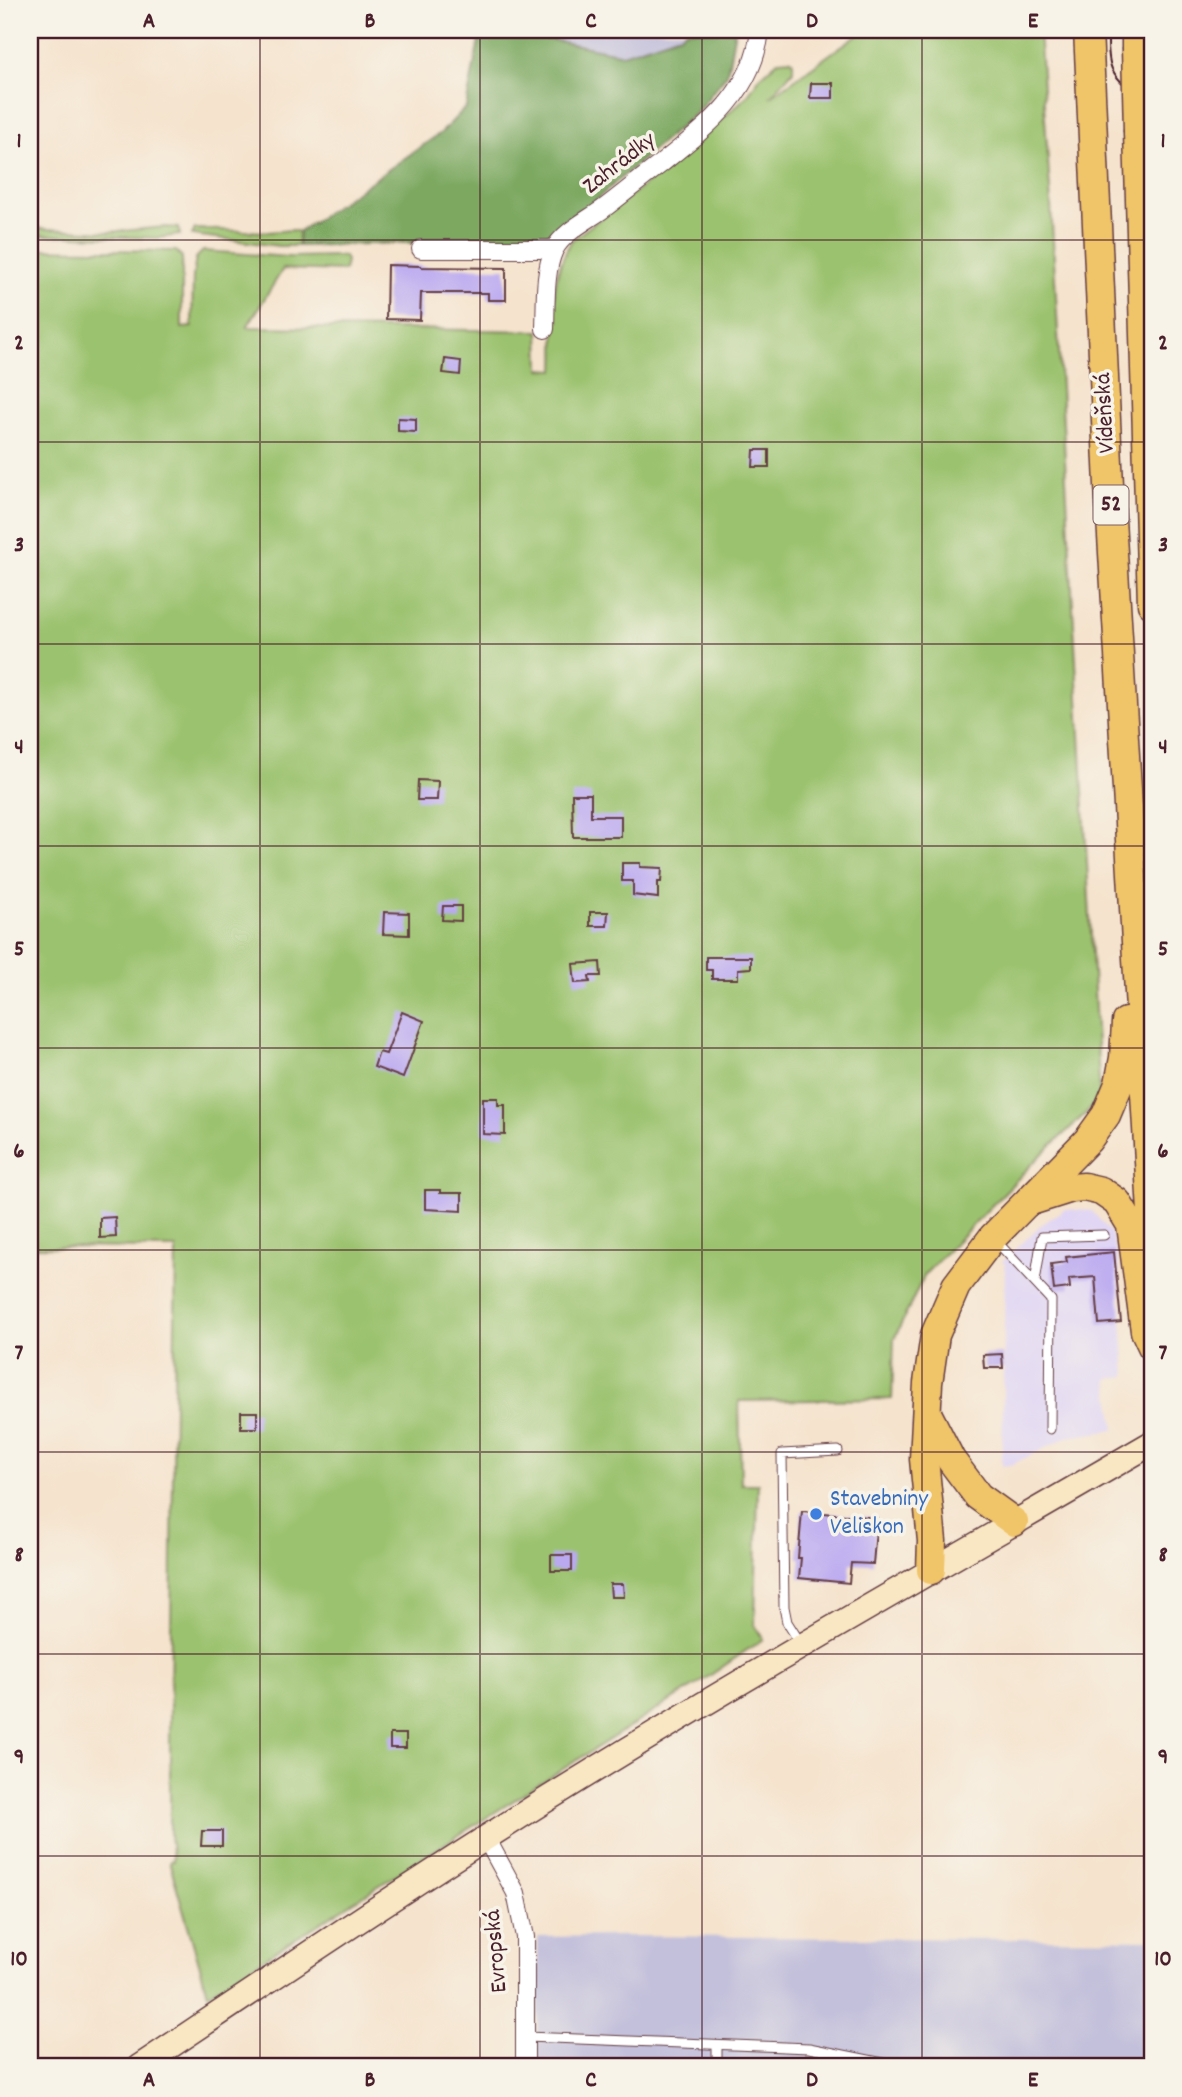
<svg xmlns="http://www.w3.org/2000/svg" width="1182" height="2097" viewBox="0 0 1182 2097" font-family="Dekko,sans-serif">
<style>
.built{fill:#dfd4f5}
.industrial{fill:#c3c0db}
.green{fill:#9bc26e;stroke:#72704c;stroke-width:2}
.forest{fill:#7ca861;stroke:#636446;stroke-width:2}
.building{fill:#baa8f1}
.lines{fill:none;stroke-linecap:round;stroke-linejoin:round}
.service-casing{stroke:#643c43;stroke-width:11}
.minor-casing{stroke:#643c43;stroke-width:20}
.secondary-casing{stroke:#643c43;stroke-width:27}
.trunk-casing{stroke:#643c43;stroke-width:31}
.service{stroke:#fff;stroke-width:9}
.minor{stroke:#fff;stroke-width:18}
.secondary{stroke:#f9e7c3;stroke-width:24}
.trunk{stroke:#f0c469;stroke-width:28}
.tram{stroke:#4a1f2b;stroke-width:2}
.trunk-bridge-casing{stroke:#643c43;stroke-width:31;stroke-linecap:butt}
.trunk-bridge{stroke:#f0c469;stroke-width:28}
.grid{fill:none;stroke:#4a1f2b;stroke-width:2;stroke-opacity:0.55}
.shop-dot{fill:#3f7fe0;stroke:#f7f3e8;stroke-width:2.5}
.labels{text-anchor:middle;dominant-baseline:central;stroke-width:7;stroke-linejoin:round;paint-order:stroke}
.shield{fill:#f7f3e8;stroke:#7e5f64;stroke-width:2}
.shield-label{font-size:23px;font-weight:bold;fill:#4a1f2b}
.street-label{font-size:24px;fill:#4a1f2b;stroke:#f7f3e8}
.shop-label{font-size:24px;fill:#366cbe;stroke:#f7f3e8;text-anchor:start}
.neatline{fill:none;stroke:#4a1f2b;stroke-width:2.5}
.grid-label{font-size:23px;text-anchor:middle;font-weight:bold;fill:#4a1f2b}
</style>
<rect width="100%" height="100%" fill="#f7f3e8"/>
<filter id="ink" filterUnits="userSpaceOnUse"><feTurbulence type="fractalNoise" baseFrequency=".0143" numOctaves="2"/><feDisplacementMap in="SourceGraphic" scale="14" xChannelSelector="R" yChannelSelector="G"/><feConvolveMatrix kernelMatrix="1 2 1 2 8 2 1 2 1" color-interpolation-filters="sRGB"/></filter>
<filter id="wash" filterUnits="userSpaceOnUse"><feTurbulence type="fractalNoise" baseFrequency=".00686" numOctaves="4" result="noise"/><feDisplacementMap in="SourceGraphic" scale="28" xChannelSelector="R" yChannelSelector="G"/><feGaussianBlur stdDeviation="1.57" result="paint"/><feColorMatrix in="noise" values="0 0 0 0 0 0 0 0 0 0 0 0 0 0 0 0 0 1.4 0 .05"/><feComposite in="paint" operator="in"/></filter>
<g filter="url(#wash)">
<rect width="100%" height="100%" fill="#f5e3cd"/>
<path class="built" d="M1065,1209l27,2 19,22 7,30 8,113 -18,3 7,51 -48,7 -54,27 -11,2 3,-202 -3,-2 40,-38z"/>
<g class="industrial">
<path d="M502,30h185l-7,5 -57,19z"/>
<path d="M623,1936l529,4v127h-615l1,-130z"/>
</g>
<g class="green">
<path d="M864,30h175l12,175 49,895 -62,58 -113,116 -31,65 -2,60 -153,2 2,83h17l-3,141 8,14 -61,42 -494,313 -38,-130v-3h3l-3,-25v-133l6,-455 -146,-1v-998l146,2 6,6v71l10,-1 1,-51 3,-18 7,-7 87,6 54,-1 2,5 -2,10 -61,-2 -36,58 292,4 1,38 15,1c3,-49 -11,-85 17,-130l108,-82 67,-62 13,-19 19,-17 11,-1 3,3v9l-23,26z"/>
<path d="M165,227l14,1 1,7 -22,3 -128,-3v-7l79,4z"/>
<path d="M195,229l73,3 24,-2 7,2 -1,14h-19l-87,-11z"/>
</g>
<path class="forest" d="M481,30h21l121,24 57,-19 7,-5h48l-8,44 -31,39 -121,105 -36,21 -241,7 1,-14 143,-100 24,-25z"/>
<g id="blocks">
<g class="building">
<path d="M811,83h22v15h-23z"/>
<path d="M387,265l34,1v1l85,1v32h-18v-7h-67l-1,27 -34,-1z"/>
<path d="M445,359l16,2 -1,14 -17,-2z"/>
<path d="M398,418l18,1v13l-18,-1z"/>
<path d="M754,450h15v17h-16z"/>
<path d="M418,780l20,1 -1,19h-20z"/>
<path d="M572,794h19v22h30v21h-48z"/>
<path d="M622,863h18v4l22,1 -1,14h-3v16l-25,-3v-14h-11z"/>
<path d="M443,906h18v15l-19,-1z"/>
<path d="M384,912l25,1v22l-26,-1z"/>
<path d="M590,912h18l-1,14h-17z"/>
<path d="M706,957h45v11l-13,1v10h-26v-9h-6z"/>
<path d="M600,962l1,14h-12l1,6 -15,1 -2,-19z"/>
<path d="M402,1012l22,9 -21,57 -29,-11 5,-15 7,2z"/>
<path d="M483,1098h15v7h7v30l-22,-1z"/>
<path d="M425,1190h15v3h22v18l-37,-2z"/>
<path d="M115,1217l1,20 -16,1v-20z"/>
<path d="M1114,1252l7,70 -22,2 -4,-47 -26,2 1,9 -16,2 -3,-26 16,-2 -1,-5z"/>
<path d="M1002,1354l1,14h-19l-1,-13z"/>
<rect x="241" y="1412" width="16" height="16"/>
<path d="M802,1511l75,7 -4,46 -22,-1 -2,20 -50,-5 2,-20h-3z"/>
<rect x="551" y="1555" width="21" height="16"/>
<path d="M610,1584h13l1,13h-13z"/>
<rect x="390" y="1734" width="16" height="14"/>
<path d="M202,1831h20v15h-21z"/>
</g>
</g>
</g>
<g filter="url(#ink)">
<use href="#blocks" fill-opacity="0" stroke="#643c43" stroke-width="2"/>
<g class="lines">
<g class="service-casing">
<g id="service">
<path d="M996,1241l55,59 -1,129"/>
<path d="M1035,1282l7,-45 62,-2"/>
<path d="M801,1644l-14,-22 -3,-15 -2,-153 56,-3"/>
<path d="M526,2037l283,11 94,19"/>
<path d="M717,2045v22"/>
</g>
</g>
<g class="minor-casing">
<g id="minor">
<path d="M421,249h133"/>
<path d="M545,329c1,-24 -1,-58 9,-79 9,-18 34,-30 49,-41 20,-15 39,-31 59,-46 45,-36 92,-72 98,-133"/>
<path d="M486,1838l30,55 9,44v130"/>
</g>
</g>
<g class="secondary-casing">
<path id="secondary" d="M139,2067c136,-91 271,-182 410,-269 198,-123 402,-238 603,-355"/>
</g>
<g class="trunk-casing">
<g id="trunk">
<path d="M1088,30l21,455 43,727"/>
<path d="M1136,30v18"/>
<path d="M1138,132l14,472"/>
<path d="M1031,1201l41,-13 12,-1 17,4 16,11 14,23 14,106 7,15"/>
<path d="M928,1415l23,45 27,36 36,26"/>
<path d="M931,1570l1,-29 -8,-82 4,-76 7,-48 21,-49 37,-49 95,-97 18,-25 13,-31 5,-26 2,-36"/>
</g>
</g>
<use href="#service" class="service"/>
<use href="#minor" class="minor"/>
<use href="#secondary" class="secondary"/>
<use href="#trunk" class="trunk"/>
<path class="tram" d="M1108,30c0,12 -1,28 4,39 8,16 27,28 40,39"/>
<g class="trunk-bridge-casing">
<path id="trunk-bridge" d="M1136,48l2,84"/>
</g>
<use href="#trunk-bridge" class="trunk-bridge"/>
</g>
</g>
<path class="grid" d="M260,30v2037M480,30v2037M702,30v2037M922,30v2037M30,240h1122M30,442h1122M30,644h1122M30,846h1122M30,1048h1122M30,1250h1122M30,1452h1122M30,1654h1122M30,1856h1122"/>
<circle class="shop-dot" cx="816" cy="1514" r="7"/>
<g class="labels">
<rect class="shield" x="1093.5" y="485.5" width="35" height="39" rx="5"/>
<g class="shield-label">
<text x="1111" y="505">52</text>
</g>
<g class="street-label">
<text transform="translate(620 164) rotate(-38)">Zahrádky</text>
<text transform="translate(1106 413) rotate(-93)">Vídeňská</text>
<text transform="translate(497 1951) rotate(-95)">Evropská</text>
</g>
<g class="shop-label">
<text x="830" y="1500">Stavebniny<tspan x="830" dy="28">Veliskon</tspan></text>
</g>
</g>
<rect width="1182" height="2097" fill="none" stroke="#f7f3e8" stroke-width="77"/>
<rect x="38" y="38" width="1106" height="2020" class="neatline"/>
<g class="grid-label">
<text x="149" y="27">A</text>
<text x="370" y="27">B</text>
<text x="591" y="27">C</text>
<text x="812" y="27">D</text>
<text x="1033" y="27">E</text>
<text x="19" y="147">1</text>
<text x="1163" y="147">1</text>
<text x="19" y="349">2</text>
<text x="1163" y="349">2</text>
<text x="19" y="551">3</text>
<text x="1163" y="551">3</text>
<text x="19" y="753">4</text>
<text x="1163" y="753">4</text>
<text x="19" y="955">5</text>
<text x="1163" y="955">5</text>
<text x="19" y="1157">6</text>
<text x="1163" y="1157">6</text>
<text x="19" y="1359">7</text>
<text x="1163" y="1359">7</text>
<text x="19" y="1561">8</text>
<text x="1163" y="1561">8</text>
<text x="19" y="1763">9</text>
<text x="1163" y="1763">9</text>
<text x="19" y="1965">10</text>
<text x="1163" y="1965">10</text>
<text x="149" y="2086">A</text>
<text x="370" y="2086">B</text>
<text x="591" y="2086">C</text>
<text x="812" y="2086">D</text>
<text x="1033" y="2086">E</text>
</g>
</svg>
